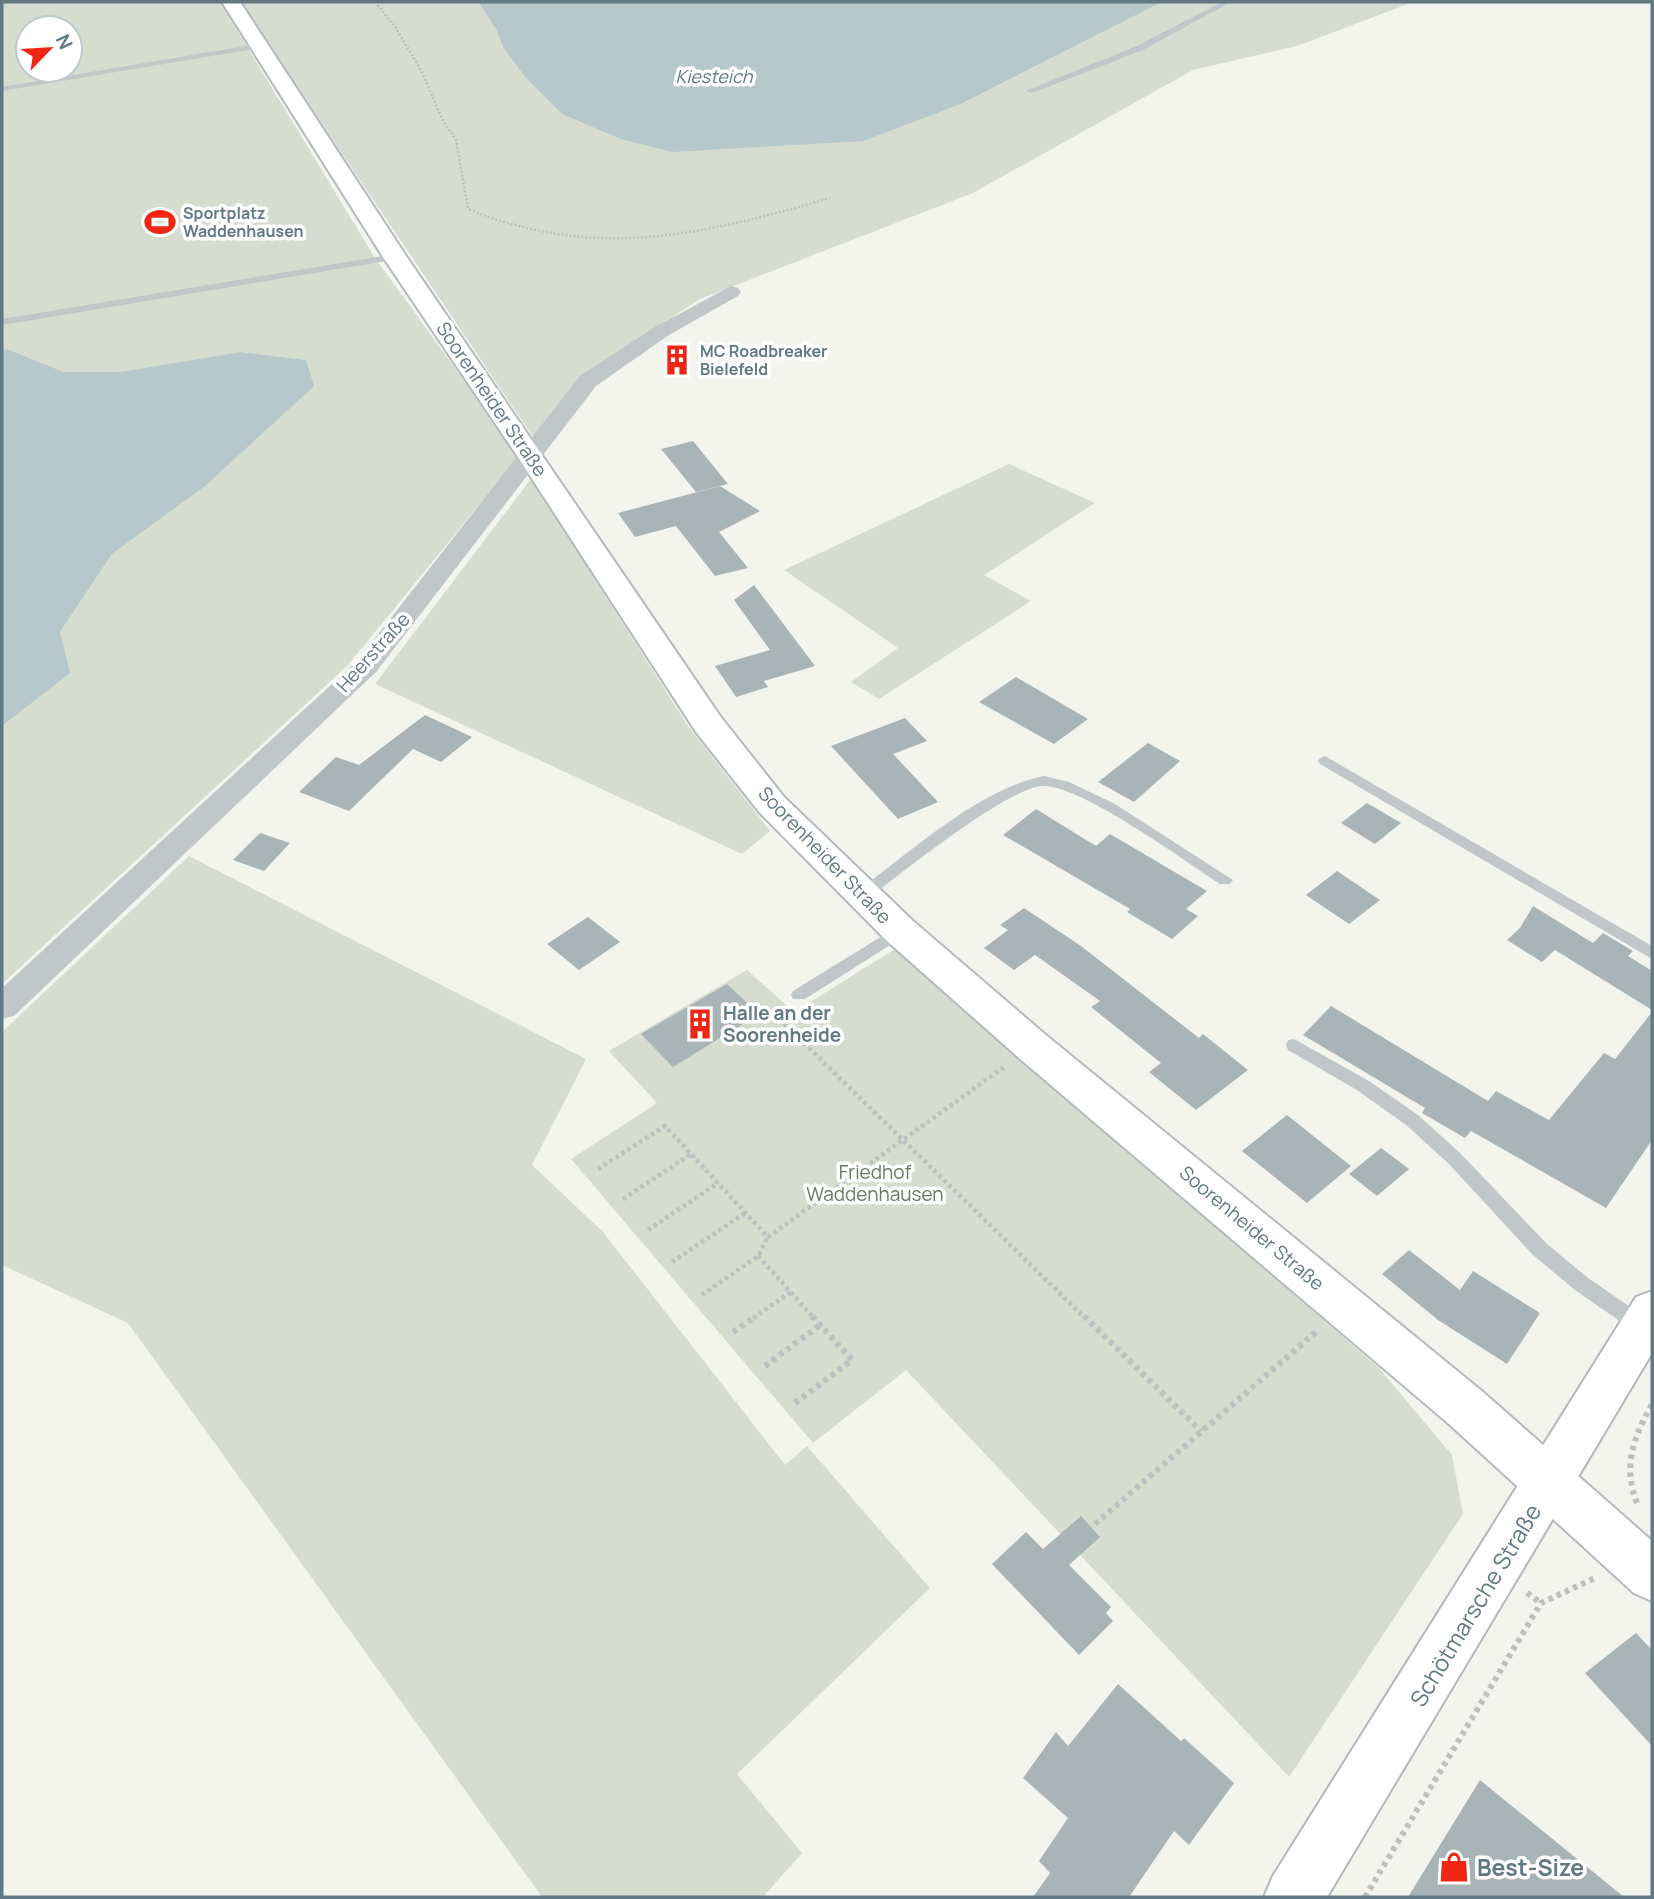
<svg xmlns="http://www.w3.org/2000/svg" width="1654" height="1899" viewBox="0 0 1654 1899" font-family="Manrope,sans-serif">
<style>
.green{fill:#d6dcd0;fill-rule:evenodd}
.water{fill:#b7c8ca}
.building{fill:#a9b4b7}
.lines{fill:none;stroke-linecap:round;stroke-linejoin:round}
.secondary-casing{stroke:#b3babd;stroke-width:4}
.primary-casing{stroke:#b2b8ba;stroke-width:4}
.path-far2{stroke:#bdbfc1;stroke-width:2.5;stroke-dasharray:2 2;stroke-linecap:butt}
.path-far1{stroke:#bdbfc1;stroke-width:4.5;stroke-dasharray:3.5 3.5;stroke-linecap:butt}
.path{stroke:#bdbfc1;stroke-width:6;stroke-dasharray:4.5 4.5;stroke-linecap:butt}
.service{fill:#c1c6c8;fill-rule:evenodd}
.minor{fill:#c1c6c8;fill-rule:evenodd}
.secondary{fill:#fff;fill-rule:evenodd}
.primary{fill:#fff;fill-rule:evenodd}
.labels{text-anchor:middle;dominant-baseline:central;stroke-width:7;stroke-linejoin:round;paint-order:stroke}
.far-poi-label{font-size:16px;font-weight:bold;fill:#617983;stroke:#fff;text-anchor:start}
.far-water-label{font-size:18px;font-style:italic;fill:#5c7c81;stroke:#fff}
.street-label{font-size:19px;fill:#617983;stroke:#fff}
.poi-label{font-size:19px;font-weight:bold;fill:#617983;stroke:#fff;text-anchor:start}
.park-label{font-size:19px;fill:#697a60;stroke:#fff}
.near-street-label{font-size:23px;fill:#617983;stroke:#fff}
.near-poi-label{font-size:23px;font-weight:bold;fill:#617983;stroke:#fff;text-anchor:start}
</style>
<rect width="100%" height="100%" fill="#f4f4ef"/>
<g class="green">
<path d="M2,2h218l155,256 144,198 -171,209 -346,319v-258l67,-53 -9,-41 52,-78 92,-67 102,-127 -65,-8 -121,20h-56l-57,-23 -5,2zM28,28h42v42h-42z"/>
<path d="M240,2h238l18,27 7,18 361,94 97,-37 201,-102h251l-116,44 -104,24 -220,123 -273,106 -114,74 -51,67z"/>
<path d="M1009,464l86,39 -111,72 47,26 -152,98 -28,-17 47,-34 -114,-78z"/>
<path d="M531,479l157,247 82,105 -28,23 -367,-170z"/>
<path d="M189,856l397,203 -54,106 71,67 182,233 22,-19 123,142 -193,186 65,79 -39,44h-221l-414,-574 -126,-58v-233z"/>
<path d="M895,949l484,419 73,87 11,59 -174,263 -383,-407 -93,73 -242,-284 86,-56 -48,-52 138,-81 47,42z"/>
</g>
<g class="water">
<path d="M478,2h684l-201,102 -97,37 -191,11 -52,-13 -59,-25 -36,-36 -23,-31 -7,-18z"/>
<path d="M7,349l57,23h56l121,-20 65,8 8,26 -110,101 -92,67 -52,78 10,41 -68,53v-375z"/>
</g>
<g class="building">
<path d="M693,441l35,43 -32,8 -35,-43z"/>
<path d="M720,486l40,25 -41,21 29,36 -33,8 -39,-50 -41,11 -17,-24z"/>
<path d="M754,585l61,81 -51,15 4,6 -32,10 -21,-31 55,-16 -36,-50z"/>
<path d="M1016,677l72,42 -34,25 -75,-42z"/>
<path d="M425,715l47,22 -31,25 -28,-13 -64,62 -50,-19 37,-35 23,8z"/>
<path d="M905,718l22,23 -34,13 45,48 -40,17 -67,-73z"/>
<path d="M1148,743l32,18 -46,41 -36,-20z"/>
<path d="M1367,803l34,20 -26,21 -34,-21z"/>
<path d="M1036,809l60,37 14,-12 97,57 -21,18 12,7 -26,23 -45,-27 3,-3 -127,-74z"/>
<path d="M260,833l30,10 -26,28 -31,-11z"/>
<path d="M1337,871l43,29 -31,24 -43,-29z"/>
<path d="M1533,906l60,37 10,-10 30,18 -5,5 24,15v39l-97,-60 -13,12 -35,-22 13,-12z"/>
<path d="M1024,908l57,38 118,92 4,-4 45,36 -52,40 -47,-38 12,-9 -70,-56 9,-6 -65,-46 -21,15 -30,-22 24,-18 -8,-5z"/>
<path d="M588,917l32,25 -41,28 -32,-26z"/>
<path d="M727,984l32,30 -86,53 -32,-33z"/>
<path d="M1331,1006l157,95 8,-10 53,29 55,-67 11,6 37,-47v128l-46,68 -135,-77 -6,7 -43,-25 3,-5 -122,-73z"/>
<path d="M1287,1115l64,51 -44,37 -65,-52z"/>
<path d="M1381,1148l28,21 -32,27 -28,-22z"/>
<path d="M1409,1250l51,40 13,-19 67,42 -33,51 -69,-44 -56,-46z"/>
<path d="M1081,1516l19,21 -31,28 42,42 -5,6 7,8 -34,34 -87,-91 34,-32 17,17z"/>
<path d="M1636,1633l16,17v96l-67,-73z"/>
<path d="M1118,1684l63,57 3,-3 50,45 -45,62 -15,-14 -45,66h-96l17,-24 -11,-12 29,-43 -45,-40 33,-46 12,14z"/>
<path d="M1480,1780l144,117h-216z"/>
</g>
<g class="lines">
<g class="secondary-casing">
<path id="secondary" d="M222,2h18l166,254 314,460 64,81 129,124 134,115 436,356 169,149v60l-18,-8 -185,-169 -430,-366 -132,-117 -127,-128 -64,-81 -178,-275 -135,-200z"/>
</g>
<g class="primary-casing">
<path id="primary" d="M1652,1291v62l-325,544h-63l9,-21 363,-579z"/>
</g>
<path class="path-far2" d="M375,2l21,26 26,44 20,47 14,21 12,69c128,52 234,26 362,-11"/>
<g class="path-far1">
<path d="M780,1006l-9,5 314,307"/>
<path d="M598,1169l67,-43 103,111 236,-170"/>
<path d="M623,1199l68,-45"/>
<path d="M648,1230l70,-47"/>
<path d="M758,1256l56,62"/>
<path d="M672,1262l73,-49"/>
<path d="M702,1295l56,-39 10,-19"/>
<path d="M753,1318l38,-26"/>
</g>
<g class="path">
<path d="M1084,1316l117,115"/>
<path d="M733,1332l23,-16"/>
<path d="M765,1366l55,-41"/>
<path d="M795,1403l57,-43 -40,-44"/>
<path d="M1637,1503c-15,-37 -3,-66 15,-99"/>
<path d="M1095,1524l221,-192"/>
<path d="M1527,1593l14,10"/>
<path d="M1365,1897l176,-294 54,-25"/>
</g>
<g class="service">
<path d="M1222,2h9l-88,48 -111,43 -7,-2 112,-45z"/>
<path d="M257,44l3,4 -258,43v-4z"/>
<path d="M395,254l3,1v4l-396,66v-6z"/>
<path d="M1325,756l327,190v13l-332,-195 -2,-3 2,-3z"/>
<path d="M1044,776l25,6 46,22 118,76 -3,4h-10c-37,-24 -136,-97 -176,-98 -34,-1 -146,90 -178,114h-10l-3,-4 3,-4c52,-38 124,-104 188,-116z"/>
<path d="M900,925l6,2 2,4 -2,4 -101,64h-12l-2,-4 2,-4z"/>
<path d="M1294,1039l75,42 49,34 42,38 87,91 41,34 60,41 3,6 -3,6 -7,2 -7,-2 -59,-41 -42,-35 -85,-92 -42,-38 -49,-35 -69,-40 -2,-5 2,-5z"/>
</g>
<path class="minor" d="M731,286l7,2 3,4 -3,4 -69,39 -73,51 -220,286 -362,344 -12,3v-31l356,-328 222,-284 75,-49z"/>
<use href="#secondary" class="secondary"/>
<use href="#primary" class="primary"/>
</g>
<defs>
<g id="stadium-bare" transform="scale(2.415)"><path d="M0-5a6.5 5 0 1 0 0 10a6.5 5 0 1 0 0-10ZM-3.5-1.8h7v3.6h-7Z" fill="#ef2614" stroke="#fff" stroke-width="2.5" paint-order="stroke"/></g>
<g id="building-bare" transform="scale(2.415)"><path d="M-4-6H4V6H1V3H-1V6H-4ZM-2.5-4.3h1.7v1.8h-1.7ZM.8-4.3h1.7v1.8H.8ZM-2.5-1h1.7V.8h-1.7ZM.8-1h1.7V.8H.8Z" fill="#ef2614" stroke="#fff" stroke-width="2.5" paint-order="stroke"/></g>
<g id="shop-bare" transform="scale(2.415)"><path d="M-5-2.5h2.3a2.7 3.5 0 0 1 5.4 0H5L5.5 6h-11ZM-1.5-2.5h3a1.5 2.3 0 0 0-3 0Z" fill="#ef2614" stroke="#fff" stroke-width="2.5" paint-order="stroke"/></g>
</defs>
<g fill-rule="evenodd">
<use href="#stadium-bare" x="160" y="222"/>
<use href="#building-bare" x="677" y="360"/>
<use href="#building-bare" x="700" y="1024"/>
<use href="#shop-bare" x="1454" y="1867"/>
</g>
<g class="labels">
<g class="far-poi-label">
<text x="183" y="213">Sportplatz<tspan x="183" dy="18">Waddenhausen</tspan></text>
<text x="700" y="351">MC Roadbreaker<tspan x="700" dy="18">Bielefeld</tspan></text>
</g>
<g class="far-water-label">
<text x="714" y="76">Kiesteich</text>
</g>
<g class="street-label">
<text transform="translate(492 399) rotate(56)">Soorenheider Straße</text>
<text transform="translate(373 652) rotate(-48)">Heerstraße</text>
<text transform="translate(825 855) rotate(46)">Soorenheider Straße</text>
<text transform="translate(1252 1228) rotate(40)">Soorenheider Straße</text>
</g>
<g class="poi-label">
<text x="723" y="1013">Halle an der<tspan x="723" dy="22">Soorenheide</tspan></text>
</g>
<g class="park-label">
<text x="875" y="1172">Friedhof<tspan x="875" dy="22">Waddenhausen</tspan></text>
</g>
<g class="near-street-label">
<text transform="translate(1475 1605) rotate(-59)">Schötmarsche Straße</text>
</g>
<g class="near-poi-label">
<text x="1477" y="1867">Best-Size</text>
</g>
</g>
<rect width="1654" height="1899" fill="none" stroke="#617983" stroke-width="7"/>
<g transform="translate(49 49) rotate(65)"><circle r="33" fill="#ffffff" stroke="#c0c9cd" stroke-width="2"/>
<path d="M0-5L12 26L0 18L-12 26Z" fill="#ef2614"/>
<text y="-10" font-size="19" font-weight="bold" text-anchor="middle" fill="#617983">N</text>
</g>
</svg>
